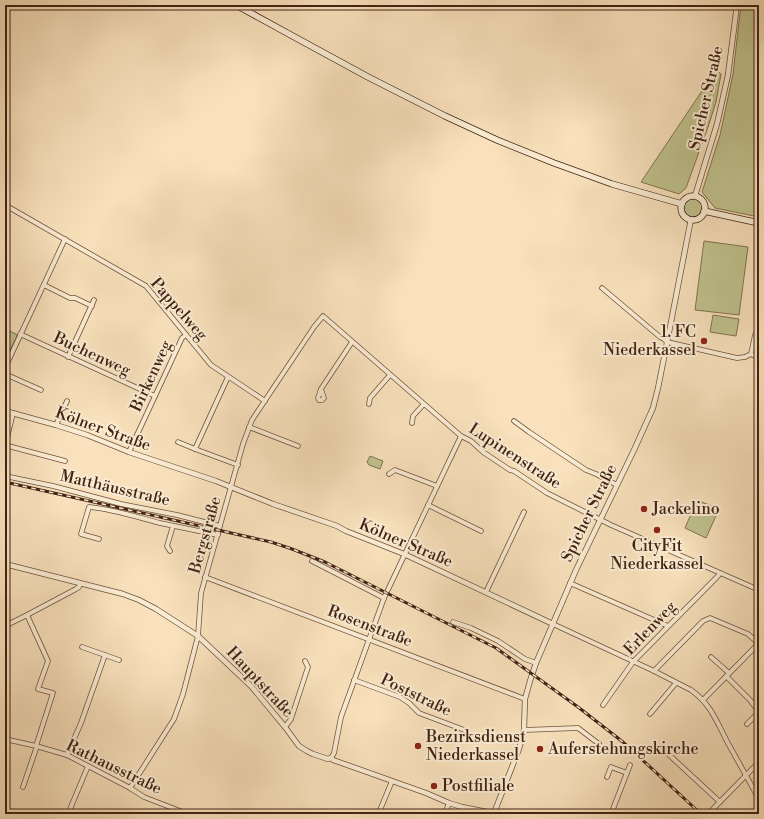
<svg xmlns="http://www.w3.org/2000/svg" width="764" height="819" viewBox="0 0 764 819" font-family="'Libre Bodoni',serif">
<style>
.green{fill:#c0c28e;stroke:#817250}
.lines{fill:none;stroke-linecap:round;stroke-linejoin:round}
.minor-casing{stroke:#70523d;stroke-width:5.5}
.tertiary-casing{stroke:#70523d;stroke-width:6}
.secondary-casing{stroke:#422213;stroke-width:7}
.minor{stroke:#faecd3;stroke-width:4}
.tertiary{stroke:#faecd3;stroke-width:4.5}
.secondary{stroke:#faecd3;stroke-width:5.5}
.rail-casing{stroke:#422213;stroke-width:3}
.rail{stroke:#faecd3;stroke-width:1.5;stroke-dasharray:4.5;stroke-linecap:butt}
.poi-dot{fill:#8f2418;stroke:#faecd3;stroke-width:1.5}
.labels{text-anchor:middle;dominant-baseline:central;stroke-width:4;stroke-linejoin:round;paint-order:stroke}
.street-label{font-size:16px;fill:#422213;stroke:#faecd3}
.poi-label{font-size:16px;fill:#422213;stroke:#faecd3;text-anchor:start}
</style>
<rect width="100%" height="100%" fill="#f8e1bc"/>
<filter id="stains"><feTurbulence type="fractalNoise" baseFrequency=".005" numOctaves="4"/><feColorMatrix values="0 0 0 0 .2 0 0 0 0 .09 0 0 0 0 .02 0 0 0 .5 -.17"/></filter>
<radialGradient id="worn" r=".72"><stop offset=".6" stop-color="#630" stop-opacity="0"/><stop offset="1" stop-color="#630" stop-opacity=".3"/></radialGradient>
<g class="green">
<path d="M741,5h18v30l-1,11 1,1v170l-44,-9 -13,-16 18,-57 13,-61z"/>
<path d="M716,70l5,4 -5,28 -8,25 -22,61 -7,6 -38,-12z"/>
<circle cx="693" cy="208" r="9"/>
<path d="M704,241l44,6 -9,68 -44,-5z"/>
<path d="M713,315l26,4 -3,17 -26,-4z"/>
<path d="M5,329l11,5 1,2 -12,25z"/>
<path d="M370,456l13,5 -3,8 -11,-4 -2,-3z"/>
<path d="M697,500l22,9 -13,29 -21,-10z"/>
</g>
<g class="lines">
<g class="minor-casing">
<g id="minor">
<path d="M5,205l141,81 65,79 54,36"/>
<path d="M44,285l26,13h5l17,8"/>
<path d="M602,288l58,49 4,2 3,3 70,16 8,-1 6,-3"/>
<path d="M20,334l135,62"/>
<path d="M751,354l4,-19 4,-6"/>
<path d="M751,354l8,4"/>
<path d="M68,357l26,-57"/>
<path d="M5,368l60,-129"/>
<path d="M5,374l36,16"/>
<path d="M228,377l-33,72 43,16"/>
<path d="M321,389l3,9 -2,2h-3l-1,-2 3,-9 31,-47"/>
<path d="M369,404l1,-6 20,-23"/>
<path d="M13,413l-7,29 1,3 5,2 53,14"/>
<path d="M514,421l15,11 57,38 10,4 21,11"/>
<path d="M412,423l1,-7 10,-11"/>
<path d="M56,425l11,-24"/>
<path d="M249,427l49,19"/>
<path d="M178,442l17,7"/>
<path d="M129,452l53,-114 4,-3"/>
<path d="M389,474l6,-4 42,16"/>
<path d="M5,476l48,10 68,18 56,11 43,11"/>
<path d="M428,505l53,26"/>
<path d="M99,539l-18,-5 8,-27c24,2 48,10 71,16 19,4 39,8 58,12"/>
<path d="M170,551l-3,-5 6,-20"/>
<path d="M312,561l72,37"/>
<path d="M205,577l320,122"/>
<path d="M570,583l98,43"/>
<path d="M486,592l38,-80"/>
<path d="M27,615l21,46 -10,28 15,4 -17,53"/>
<path d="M453,622l18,6 27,13 27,18 11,4"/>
<path d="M553,624l101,47 37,19c21,15 26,33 38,55 10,18 20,36 30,54"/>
<path d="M5,626l22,-11 49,-26 3,-2 1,-3"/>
<path d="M82,647l37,13"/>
<path d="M711,657l18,16"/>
<path d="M654,671l49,-50 7,-3 38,16 10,9"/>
<path d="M726,676l24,24 9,12"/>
<path d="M354,680l46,17 9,6 10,10 48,18"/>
<path d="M703,700l56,-57"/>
<path d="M603,705l30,-43 85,-86 2,-3"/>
<path d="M650,714l26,-31"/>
<path d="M747,724l12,-12"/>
<path d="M285,727l6,-8 17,-52 -3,-6"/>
<path d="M524,730l54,-2 21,16"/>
<path d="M5,739l31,7 31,9 63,33 14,9 44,17"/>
<path d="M667,753l53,49"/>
<path d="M67,755l14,-32 24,-68"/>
<path d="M331,758l3,-5 7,-36 43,-119 77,-162"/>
<path d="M607,777l4,-10 16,6"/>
<path d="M23,787l14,-41"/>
<path d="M130,788l44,-69 9,-25 15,-58 3,-43 42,-149 9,-24 62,-93 9,-11 138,120 10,5 12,11 27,18 4,1 33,22 64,32 148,65"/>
<path d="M380,810l12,-29"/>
<path d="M68,814l20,-48"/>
<path d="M445,814l4,-11"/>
<path d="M611,814l19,-49"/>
<path d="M708,814l51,-52"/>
</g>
</g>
<g class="tertiary-casing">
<g id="tertiary">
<path d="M695,196l22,-72 11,-49 9,-70"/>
<path d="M5,411l51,14 31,10 42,17 87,29 57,23 64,22 9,5 58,23 149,70"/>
<path d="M5,564l118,30 16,6 17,9 42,27 53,50 34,41 14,19 8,5 6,3 15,5 3,-1 2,2 93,33 23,10 13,4 35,7"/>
<path d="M494,813l25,-64 5,-19 1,-31 5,-18 6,-18 40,-93 58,-120 19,-42 5,-20 7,-35 26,-134"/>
</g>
</g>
<g class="secondary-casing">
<g id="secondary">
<path d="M236,5l53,29 79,43 77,39 52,24 57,23 58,21 70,20"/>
<circle cx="693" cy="208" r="12"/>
<path d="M704,211l55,12"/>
</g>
</g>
<use href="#minor" class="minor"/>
<use href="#tertiary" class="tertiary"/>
<use href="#secondary" class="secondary"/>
<g class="rail-casing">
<path id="rail" d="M5,482l266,60 21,7 33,13 171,86 82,59 45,35 78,72"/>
</g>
<use href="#rail" class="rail"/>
</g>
<g class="poi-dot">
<circle cx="704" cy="341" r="4"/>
<circle cx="644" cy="509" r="4"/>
<circle cx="657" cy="530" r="4"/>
<circle cx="418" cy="746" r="4"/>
<circle cx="540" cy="749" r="4"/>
<circle cx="434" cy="786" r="4"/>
</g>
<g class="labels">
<g class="street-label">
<text transform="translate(706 98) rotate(-77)">Spicher Straße</text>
<text transform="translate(179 309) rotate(49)">Pappelweg</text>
<text transform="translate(92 354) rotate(25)">Buchenweg</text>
<text transform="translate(151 376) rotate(-65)">Birkenweg</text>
<text transform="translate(103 429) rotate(20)">Kölner Straße</text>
<text transform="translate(515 456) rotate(33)">Lupinenstraße</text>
<text transform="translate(115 488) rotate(13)">Matthäusstraße</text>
<text transform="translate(589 513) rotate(-64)">Spicher Straße</text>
<text transform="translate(205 535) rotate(-74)">Bergstraße</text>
<text transform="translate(406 543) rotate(23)">Kölner Straße</text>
<text transform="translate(370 626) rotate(21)">Rosenstraße</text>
<text transform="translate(650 628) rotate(-46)">Erlenweg</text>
<text transform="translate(260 682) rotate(47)">Hauptstraße</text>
<text transform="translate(416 695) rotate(26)">Poststraße</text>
<text transform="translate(114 767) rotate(26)">Rathausstraße</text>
</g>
<g class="poi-label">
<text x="696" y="332" text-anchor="end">1. FC<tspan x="696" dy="18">Niederkassel</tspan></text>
<text x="652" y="509">Jackelino</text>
<text x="657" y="546" text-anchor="middle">CityFit<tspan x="657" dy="18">Niederkassel</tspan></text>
<text x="426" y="737">Bezirksdienst<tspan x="426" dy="18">Niederkassel</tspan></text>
<text x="548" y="749">Auferstehungskirche</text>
<text x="442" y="786">Postfiliale</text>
</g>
</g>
<rect width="764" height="819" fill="none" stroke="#f8e1bc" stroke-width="20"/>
<rect x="6" y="6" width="752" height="807" fill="none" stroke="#422213" stroke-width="2"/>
<rect x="10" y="10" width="744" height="799" fill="none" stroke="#422213"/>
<rect width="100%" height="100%" filter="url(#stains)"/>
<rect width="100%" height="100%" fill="url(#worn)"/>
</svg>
